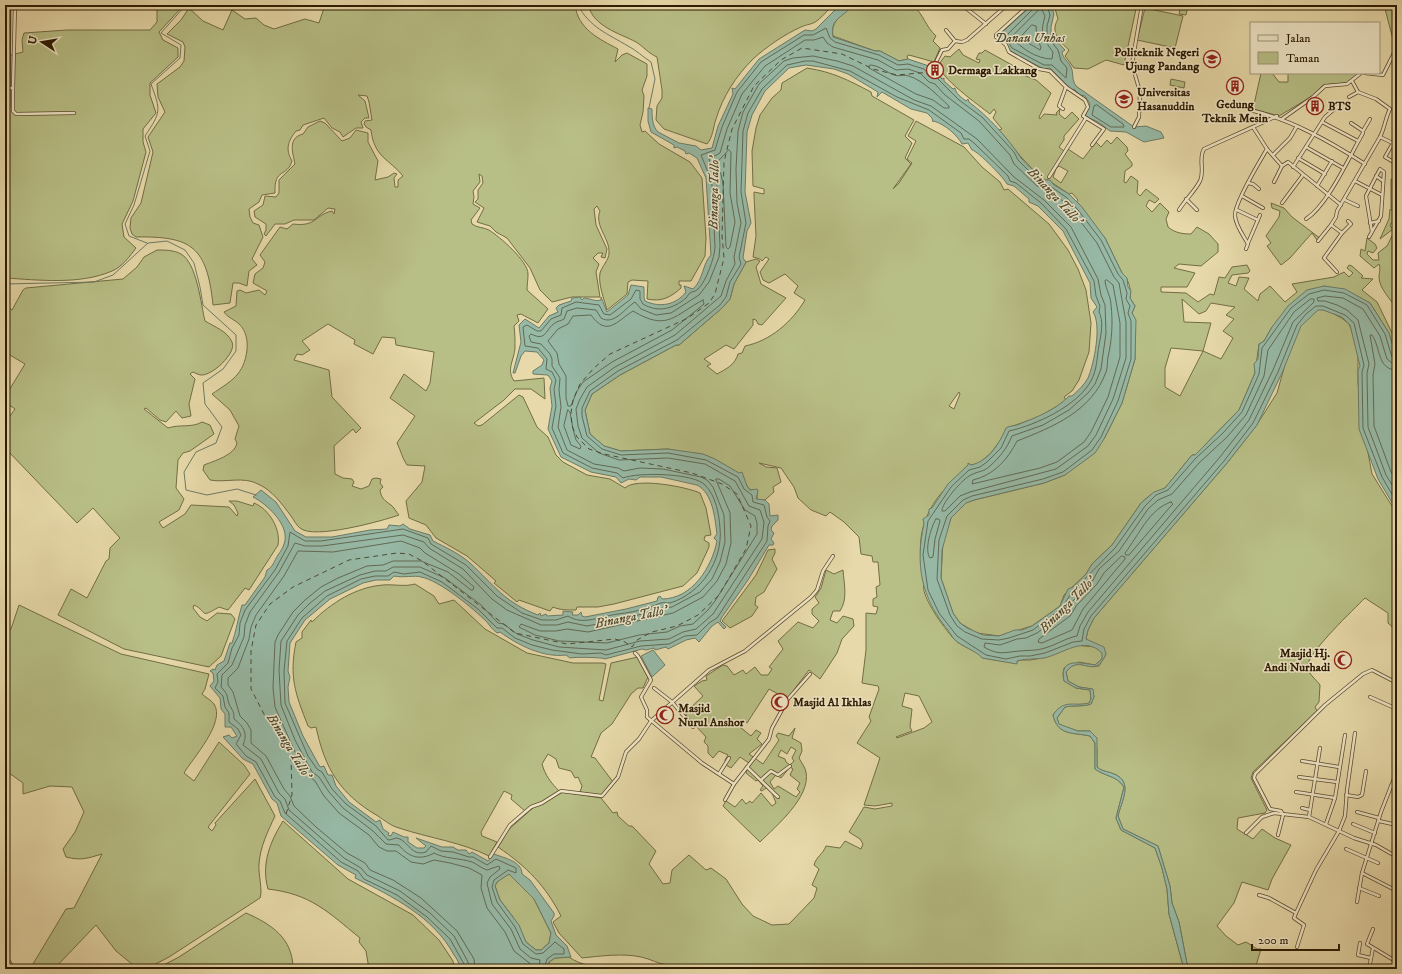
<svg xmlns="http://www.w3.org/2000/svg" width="1402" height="974" viewBox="0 0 1402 974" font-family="'IM FELL DW Pica',serif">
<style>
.green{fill:#b8bf86;stroke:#726d44;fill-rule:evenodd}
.water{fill:#97baa7;stroke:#6d7a65;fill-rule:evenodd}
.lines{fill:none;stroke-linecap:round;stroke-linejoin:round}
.shore{stroke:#626a54;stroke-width:1}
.stream{stroke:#6d7a65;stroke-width:1}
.ferry{stroke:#4d4b34;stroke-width:1;stroke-dasharray:5 4;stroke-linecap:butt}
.street-casing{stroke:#5c4a2c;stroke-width:4}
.street{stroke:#efe6c7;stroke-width:2.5}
.labels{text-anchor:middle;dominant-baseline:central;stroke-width:3;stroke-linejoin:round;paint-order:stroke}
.poi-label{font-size:12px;font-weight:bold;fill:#2d1b02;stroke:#efe6c7;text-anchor:start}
.water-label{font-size:13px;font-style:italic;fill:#4d4b34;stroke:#efe6c7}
</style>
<rect width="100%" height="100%" fill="#e7d9a9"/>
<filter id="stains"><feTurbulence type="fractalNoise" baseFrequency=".005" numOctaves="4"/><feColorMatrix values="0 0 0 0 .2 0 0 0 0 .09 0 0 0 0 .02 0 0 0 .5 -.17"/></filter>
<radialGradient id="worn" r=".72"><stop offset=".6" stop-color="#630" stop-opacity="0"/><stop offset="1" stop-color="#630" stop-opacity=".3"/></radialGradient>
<g class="green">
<path d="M157,5h24l1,2 -23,25 4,8 15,8v9l-28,26v12l6,18 -13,16v13l3,10 -13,49 -11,23 2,13 12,11c-6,8 -14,19 -24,23 -32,14 -73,9 -107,7v-216l6,-7 12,-3 -1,-12 2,-7 43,-3h83l7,-8z"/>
<path d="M325,5h250c3,24 24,34 43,44l-3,13 7,-7 5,-2 20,11v12l-5,14 2,6 -1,16 -3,13 2,7 3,-1 14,13 31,18 12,16 4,60 -1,18 -14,25h-12v4h2v3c-11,10 -20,14 -34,11l1,-18 -16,-1 -4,2 -1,12 -20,16c-3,-11 -9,-26 -7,-37 2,-7 9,-13 9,-20 1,-15 -15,-27 -9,-42l-3,-5 -3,3 2,16 11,24 -2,9 -4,-1 2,-4h-5l-5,5 6,6 -3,8 4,25h-28l-20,5 -12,-12 -10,-22 -23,-30 -11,-6 -6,-6 -13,-4 7,-14 -9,-6 3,-3v-9l5,-7 -1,-7 -3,-2 1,8 -7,9 1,6 -1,7 7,4 -9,12 1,4c5,4 11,3 17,6 11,7 39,31 39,44 0,6 -1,11 -1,16l21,19 -10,14 -17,-9 -4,1 2,6 -5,5c1,7 1,15 1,22 -1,13 -9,21 -1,33l30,-3 1,21 -14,-10h-16l-11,11 -30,23 4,3 4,-1 37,-30 4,2 14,30 11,10 8,18 7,7 24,13 23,4 15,9c11,-11 62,-1 75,5l6,15 5,27 -6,1 -1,4 5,3v4l-12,26 -14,13 -69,18 -16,3h-21l-1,3c-8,0 -17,0 -23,-3l-3,4 -31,-11 -2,2 -23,-19 2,-2 -29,-25 -31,-18 -10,-13 -17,-7 -3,-17 16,-19 3,-16 -18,-1c-5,-7 -6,-14 -10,-22l18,-27 -25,-18 14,-24 22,17 4,-8 4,-31 -38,-7 -1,-7 -13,-1 -9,17 -19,-10 1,-4 -27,-16 -26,17 8,9 -8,5 -5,-1 -3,6 35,10 3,27 29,31 -5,5 -3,-4 -19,17 1,28 8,4 9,1 2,3 -2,4 9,3 8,-3 3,-7 4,-1 5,1 -1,4 3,4 -3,3c1,8 5,11 11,15 3,2 5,7 8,10 -17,6 -86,25 -99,13 -4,-3 -6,-8 -9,-12 -9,-12 -19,-26 -33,-32 -15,-8 -32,-1 -48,-4l-7,-10 1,-5c10,-4 31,-10 33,-22l-2,-4 4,-13 -9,-16 -18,-16c19,-13 32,-19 35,-44 1,-9 -1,-20 -8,-26 -5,-5 -11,-6 -15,-12l12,-6 1,-15 3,-1 6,3 13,-3 6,5 2,-4 -14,-8 2,-9 8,-6 2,-6 -5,-7 20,-28 7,2 6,-5c24,3 21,-9 39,-13l2,3 1,-5 -7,-1 -14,12h-20l-9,4h-10l-9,12 -2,-2 2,-4v-6l-11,-7 -1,-6 9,-6 2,-9 11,1 3,-4v-13l16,-16c-2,-11 -8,-26 8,-30l5,-7 12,-6 5,2 17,18 8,-3 6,-8 12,3v9l10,19 -3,19 13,-3 6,-4 3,1 -3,4 1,9h3v-7l5,-4c-14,-17 -29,-19 -32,-46l-5,-3 -2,-3 1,-3 7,-1 -3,-18 -2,-6 -9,-1 7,6 4,17h-4l-4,4 2,6h-7l-13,9 -3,-5 -8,-4 -8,-10 -21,7 -3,5 -4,1c-8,10 -11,18 -4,30 -5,17 -18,6 -17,32l-13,2 -3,7 -10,7 1,8 3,6 6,2 4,12 -11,22 5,6 -8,6 -2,15 -8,-3h-6l-3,20 -17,2c-6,-58 -21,-69 -77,-68l-4,-3 -2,-6 1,-10 10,-15 12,-51 -5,-15 17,-25 -7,-15 -1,-13 23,-17 4,-6 1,-14 -2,-5 -16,-8 14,-14 8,-12 14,13 20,9 9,-20 13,9 11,-1 8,7 10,4 31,-10 14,4z"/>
<path d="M588,5h46l21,3 10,-3h168c-5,5 -10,11 -15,15 -6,5 -11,4 -17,7 -16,7 -35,20 -48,32 -17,17 -30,37 -37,60 -3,9 -3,18 -9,25l-43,-15 -8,-9 1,-14 5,-8v-8l-5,-33c-9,-4 -13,-10 -21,-15 -17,-9 -42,-15 -48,-37z"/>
<path d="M852,5h61c10,9 13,22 23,31l-3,5 7,7 -6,14 -25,-7 -2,1 1,3 -9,2 -19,-10h-5l-42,-15c-3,-15 10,-21 19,-31z"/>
<path d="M1054,5h62l20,4 -12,56 -18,-5 -18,9 -14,-1 -9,-12 4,-6c-10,-9 -19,-18 -11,-31z"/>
<path d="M1181,5h7l-2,10 -7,-1z"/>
<path d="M1384,5h13v39l-2,3z"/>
<path d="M1145,8l38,8 -8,32 -38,-8z"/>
<path d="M959,49l4,6 16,8 1,-3 -4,-1 3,-6h3l3,-3 36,20v4l15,6 15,13 -12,24 1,2 4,-5 13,1 -1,-2 4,-4 -1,5 6,5 7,-7 7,7 -15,17v4l-5,7 6,5 3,-3 15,10 13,-17 5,5 6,-7 4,4 6,-7 10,10 1,4 -3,3 7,9v3l-7,5 -1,11 2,1 5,-7 7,5 -1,12 3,3 6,-7 13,10 -4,4 -6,-3 -3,6 6,6 8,-9 9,9 -3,7 2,8c7,6 15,7 23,7l6,-7 12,7 9,10v8l-17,14 -22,-2 -5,4 21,5 -8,14h-26v5l25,1 12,9 12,-8 4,1 5,-18 6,1 7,-11 15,-2 3,6 -2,2 -16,2 -4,8 8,3 3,-9 10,1 -5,11 14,12 2,-7 10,-8 15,16 12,-10 -5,-8 42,-7 10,-5 5,5 4,-4 -6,-5 2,-3 3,1 11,10 -2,2 12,1 -11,11 15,12 17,35 3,-2v26l-8,-28 -19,-30 -36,-15 -10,-2 -52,41 -8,14 -5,3 -4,29 -16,37 -35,36 -9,9h-3l-27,33 -16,8 -8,7 -29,42 -20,19 -6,10 -22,21 -4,11 -28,20 -33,10 -22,-3 -17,-10 -7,-10 -12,-35 2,-37 8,-23 15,-15 8,-3 70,-17 21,-8 39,-36 18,-36 13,-44v-36l-3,-10 3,-7 -5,-8c2,-8 -2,-20 -8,-25l-17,-35 -29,-35 2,-3 -6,-7 -3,1 -21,-14h-5l-22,-23 -22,-27 3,-1 -9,-11 3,-6 -2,-3 -4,5c-10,-8 -53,-38 -51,-50l6,-8 5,1zM1059,166l9,5 -7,12 -8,-6 3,-8zM1182,299l17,15 7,-3 5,-8 24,4 -9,8 8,4 -11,12 10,7 -12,21 -18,-8 8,-28 -27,-1zM1171,348l32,3 -23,45 -15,-9v-19z"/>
<path d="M807,68c26,4 41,12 64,24l1,4 42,24 -9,16 7,7 -7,15 6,6 -18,25 6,-6 13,-20 -5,-4 9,-18 -8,-5 8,-15 48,26 18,20 18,15 4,8 4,-1 41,35 19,26 10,19 8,21 5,33 -2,29 -10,28 -7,11 -8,6 2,3 -2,2 -25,15 -29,10 -19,26 -13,11 -7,1 -2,-1c-10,12 -23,22 -33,36 -17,25 -18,47 -13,76 1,5 0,10 1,15 4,15 19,35 29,47 7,9 25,12 30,20l31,5 6,-3h11l15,-3 28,-12 21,2 8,6 -1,6 -7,6 -16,-3 -15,6 -1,6 1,7 12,7 14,2 1,9 -2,4c-13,4 -26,-3 -36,12 5,21 19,17 37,21l5,7v26c11,8 21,6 29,18l-8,31 5,12 34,18 7,20 5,21 2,25 15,55h-515l-1,-4c-10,-1 -17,-6 -27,-8 -18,-4 -41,-1 -59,1l-23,-25 -6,-11 8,-6c-16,-31 -34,-49 -63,-69l10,-17 26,-23 29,-15 38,6 12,15 4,-1 1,4 11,10h3l24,25 -7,13 14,20 7,-1 2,-13 17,-15 17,15 5,-2 15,11 16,25 11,12 19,9 17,-1 25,-26 3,-10 -5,-3 7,-16 -5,-4c2,-8 9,-11 12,-19l14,2 5,-7 16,8 2,-5 -3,-5 -11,-7 15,-25 11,2 17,-3v-3l-17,3 -11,-1 16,-47 -23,-15 14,-22 -2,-4 10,-28 -1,-3 -16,-3 4,-33v-37l10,1 2,-7 -5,-1v-7l4,-2 -1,-10 4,-2 -2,-23h-5l-1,-6 -11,-2 -2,-17 -15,-15 -14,-10 -4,4 -15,-6 -13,-12 -4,-11 -13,-19 -22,-5 7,4 11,1 4,14 -8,5 1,5 -9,8 -8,1v-11h-7l-11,-16 -31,-18 -40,-7 -47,2 -17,-5 -14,-12 -5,-24 7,-16 28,-19 56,-30h3l43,-37 8,-9 4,-15 12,-22 10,-3 4,2 -4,6 5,17 25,14 -24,27 -4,-1 -2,-4 -3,-1v6l-19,24 -8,-4 -22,14 7,5 -4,2 10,8c9,-5 18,-9 21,-20l4,-1 3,-7c25,-5 47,-24 60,-46l-11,-7 4,-7 -13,-12 -16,9 -6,-3 -3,-8 9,-13 -3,-2 -4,4 -2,-2 -7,-2 3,-21 -2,-41v-3l10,2v-5l-11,-3 -1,-35 4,-23 4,-13 12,-17 9,-8 1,-7zM959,392l1,2 -6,15 -5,-3zM905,693l14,3 13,26 -8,6 -27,10 -1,-1 16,-6 -2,-4 2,-18 -10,-3z"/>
<path d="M1261,73h11l7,9h9v-9h72l-13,10 -24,2 -9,10 -35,21 -26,-7z"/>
<path d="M1171,79l14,3 -1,6 -14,-3z"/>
<path d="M1391,179l6,2v29l-6,-2z"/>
<path d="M1271,203l13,5 8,9 29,22 -4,1 -5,-7 -22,25 -9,7 -14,-19 4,-3 -5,-7 13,-19 1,-6 -8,-3z"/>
<path d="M1390,209l4,2v4l3,1v93c-6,-9 -18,-21 -18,-32 0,-5 2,-8 0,-13l-5,4 -14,-12 1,-7 4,2 2,-13 8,6 2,4 -4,5 -5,-2 -1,3 6,6h6l-1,-7 9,-7 9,-18 -1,-6 -4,1 -1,3 3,3 -13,10 9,-20z"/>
<path d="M157,250c8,0 17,0 24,4 16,9 20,51 24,67 10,6 22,10 27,21 5,11 -20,34 -31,33 -2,0 -6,-2 -8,-3l-3,2 5,5 -6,25 2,12 -9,2 -6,-7 -10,11 -6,-2 -14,-12 -2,1 24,19c12,-4 24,0 34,-6l8,3 4,9 -24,17 -7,2 -5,7 -2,28 8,11 -5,11 -20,12 4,6 22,-14 6,-9 38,2 8,9 1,-3 -4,-8 -5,-4h8l16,5 1,-3c15,6 27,26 24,42l-29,45 -4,-2 -17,22 -9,-3c-21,12 -10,5 -25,-2l-1,3 7,9 7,4 10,-8 14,1 4,5 -14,37 -12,11 -85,-18 -66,-34 13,-26 16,9 19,-37 3,-2 1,-11 10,-10 -27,-30 -16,15 -70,-73 -2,1v-28l10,-14 -10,-7v-5l20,-33 -20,-12v-46l7,4 11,-20 3,-2 97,-9 14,-12 7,-10z"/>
<path d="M1319,309l10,2 14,8 6,5 6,15 3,18v26l5,43 9,48 25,40v117l-9,-8v-10l-23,-15c-12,12 -54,52 -57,66 -2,9 8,15 12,21l-1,17 -4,5 2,4 -64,61 -2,6 16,32 -2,3 -27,5 -1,11 16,10 9,-10 13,9 16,7 -19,34 -4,11 -26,-8 -8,21 -17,23 9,10 12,9 8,-3 11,7h4l-6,20h-67l-9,-47 -7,-19 -2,-17 -12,-40 -35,-17 -5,-13c3,-14 16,-34 -4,-42 -7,-3 -11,-2 -17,-7v-18l-7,-18h-12l-19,-6 -2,-7 8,-11c9,-2 18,0 26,-3l3,-7 -2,-8 -13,-2 -11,-6 -2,-9c11,-15 18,-3 33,-6l7,-12 -20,-15 2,-9 6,-12 133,-155 29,-37 21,-33 11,-39 12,-27 6,-8z"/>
<path d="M775,549v4l-3,6 5,10 -13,23 -8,5 -1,8 3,2 -6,9 -22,12 -8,-7 34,-46 12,-25z"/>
<path d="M826,570l8,4 9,-4c1,14 5,29 -3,41h-7l-3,9 7,3 6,-7 10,3 1,7 -12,13 -5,14 -17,26 -11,-9 -22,29 -18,-10 -22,34 -4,-3 -3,7 11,9 5,-6 5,3 -4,6 5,5 -13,10 14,10 16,-24 -3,-4 2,-3 11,3 6,-8 -3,10 9,5 1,8 -3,7c2,4 6,9 7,14 5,25 -30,54 -46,70l-37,-36 3,-5 9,6 7,-8 4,5 4,-3 2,2 9,-10 11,13 4,-3 -4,-10 -6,-5 -4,3 -2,-1 3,-4 -5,-6 -2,1 -10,-8 3,-10 -9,-6 -9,11 -5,-3 -1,-5 3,-5 -9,-4 -6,7 -5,-5v-7l-4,-4 2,-5 -20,-22v-3l17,-16 -9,-10 8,-5 5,-1 -1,-4 17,-11 4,1 7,9 9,-5 3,4 9,-7 6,8h7l4,-6 -3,-2 14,-18 -5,-8 20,-19 15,6 6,-7 -7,-7v-5l7,-6 -4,-6 6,-9zM791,747l5,3 -4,8 2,3 -4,4 -4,-3 -1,-3 -7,-3 3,-6 6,4zM790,767l3,2 -3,6 10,8 -3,6 3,3 -4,5 -18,-11 -4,3 -4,-7 6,-7 5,3z"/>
<path d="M415,584l19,12 5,8 15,-4 31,29 42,24 46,10h29l4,1 -7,36 4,1 8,-38 27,-6 10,20 -5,11h-5l-7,6 -19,30 -11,9 -10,24 4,1 18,24 -12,14 -21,-4 2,-6 -4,-9 -3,1 -4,-7 -12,-3 -3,-9 -8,-5 -6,10c3,11 9,19 18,28l-35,19 -14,-12 1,-4 -8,-4 -23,41 1,4 15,6 -8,14c-28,-14 -60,-18 -90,-28 -8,-2 -15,-8 -21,-12 -38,-22 -53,-47 -62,-89l-5,1 -3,-2c-13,-33 -19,-49 -12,-84l6,-4v-6l9,-12 1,2c19,-19 44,-35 71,-37 10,-1 22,2 32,-1z"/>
<path d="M19,605l102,49 88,20 -4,15 -3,5c3,3 9,6 12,10 12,18 -21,54 -30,69l10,8 25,-39 25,23 6,9 -42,53 4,4 4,-6 -1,-2 40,-44 20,37c-7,15 -15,31 -16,48 -1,9 4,27 1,34l-91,59 -23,12h-8l-22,-18 -20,-26 -42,44h-24l36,-60 8,-1 28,-54c-14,4 -20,7 -36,3l-3,-8 12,-17 9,-20 -12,-25 -22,-1 -27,8v-11l-18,-13v-135l6,-6z"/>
<path d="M283,821l65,58 65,36 26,25 14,21 1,8h-85l-3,-18 -7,-9 1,-4c-32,-26 -49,-44 -92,-49 -7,-25 2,-47 15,-68z"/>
<path d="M509,873l25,26 17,34 -2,10 -8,7h-5l-10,-8 -13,-25 -13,-17 -5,-14 2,-4z"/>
<path d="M246,913c25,11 47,25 47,56h-137l23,-12z"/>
<path d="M569,957c24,17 58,7 87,12h-108l1,-7 6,-4z"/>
</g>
<g class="water">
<path d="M840,5h12c-6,12 -23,12 -19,32l42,14h5l19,10 9,-2 21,7 1,5 4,3 4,-1 4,6 2,-1v3l9,8 2,-1c1,6 6,9 11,13l2,-2 1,3c20,15 38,35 52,56 6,8 16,14 22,22h7l4,5 15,9 13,13 23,31 17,35 5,5 1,9 3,4 -1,7 5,8 -3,7 4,7 -1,39 -13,44 -18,36 -9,14 -30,22 -21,8 -70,17 -8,3 -15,15 -9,32 -1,28 12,35 7,10 7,5 16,7 16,1 16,-6h7l10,-4 28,-20 8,-17 5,-2 13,-13 6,-10 20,-19 29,-42 13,-11 11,-4 27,-33h3l9,-9 35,-36 16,-37 -1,-9 4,-5 1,-15 5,-3 8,-14 16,-21 19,-16 17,-4 21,3 25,14 19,30 8,28v150l-19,-32 -19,-50 -1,-59 2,-4 -10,-41 -8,-8 -19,-7h-5l-17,16 -19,47 -25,52 -30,38 -133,155 -6,12 -2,9 18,8 2,7c-12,28 -25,-2 -40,18l2,9 11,6 14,2 1,8 -3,7c-8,3 -17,1 -26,3l-8,11 2,6 19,7h12l7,7v29c6,5 10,4 17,7 20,8 7,28 4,42l5,13 35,17 12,40 2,17 7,19 9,47h-4l-15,-55 -2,-25 -5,-21 -7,-20 -34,-18 -5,-12 8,-31c-8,-12 -18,-10 -29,-18v-26l-5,-7c-18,-4 -32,0 -37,-21 11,-17 22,-8 36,-12l2,-4 -1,-9 -14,-2 -12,-7c-5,-24 16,-18 31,-16l7,-6v-6c-18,-18 -39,1 -58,5 -6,1 -23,1 -27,3v3l-35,-6c-2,-5 -21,-12 -27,-18 -3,-3 -5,-7 -7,-10 -27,-32 -33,-66 -24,-106l-1,-5 6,-4v-6l3,-1 16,-24 20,-19v-2l3,2c18,-4 28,-21 35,-37 3,-2 7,-2 11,-3 20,-8 37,-14 52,-29h3c6,-5 12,-11 16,-18 6,-14 14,-53 5,-66l4,-5 -6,-9 -1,-15 -27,-52 -25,-25 -9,-4v-3l-15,-13 -7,-2c-2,-5 -29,-33 -35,-34l-4,-7 -6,1c-5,-9 -16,-19 -28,-23l-1,1 -1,-4 -5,-5 -16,-4 -29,-17 -5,5 1,-5 -30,-18 -14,-5 -28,-4 -17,3 -24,23 -13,24 -5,17 -2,60 6,31 -4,8 -4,27 3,4 -12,22 -4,15 -8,9 -43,37h-3l-56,30 -28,19 -7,16 5,24 14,12 17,5 47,-2 35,5 12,5 24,14 3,-1 5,14 3,4 7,-1 1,2 -2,8 9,1 4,4 1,12 8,-1v5l-6,6 -1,4 3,3 -3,6 3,4 -1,2h-4l-21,35 -26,37 -2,4 6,6 -2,2 -6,-7 -6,4 -13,16 -4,-4 -9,2 -18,9 -2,-2 -11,3 -1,-2 -8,2 -4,-1 -37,10c-4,-2 -32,-2 -35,-1l-4,-3c-23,3 -48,-10 -66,-23l-3,1c-4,-3 -7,-7 -10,-11 -13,-13 -48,-42 -66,-45 -6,-2 -18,1 -27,-1l-4,4h-14l-13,3 -33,16 -25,21 -15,23 -2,28 2,6 -2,10 1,15 14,34 17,31 4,-1 4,9h4l4,11 13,16 27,20 4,-2 3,9 6,4 -1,2 3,1 2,-4 11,5h4v5l9,6h7l2,-2 -10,-8 26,9h11l5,3h8l3,4 3,-2 16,9 6,-7c10,4 28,7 28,20l8,6 24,33v3l-3,5 5,14 11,11 4,11 -16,1 -6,4 -1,7h-88c0,-5 -3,-10 -6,-14 -20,-38 -62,-59 -99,-77l1,-3 -18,-10 -57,-49 -4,-13 -5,-4 -19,-35 -10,-5 -20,-22 6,-2 3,3 5,-2 -6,-9h-6v-13l-4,-5 -1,-11 -10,-12 4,-5 -1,-8 -3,-2 3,-2 2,1 2,-5 7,-4 6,-18h2c4,-11 6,-25 10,-38h3l20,-28 2,-7c6,-3 7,-9 11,-15 2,-3 5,-7 6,-11 7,-18 -17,-40 -31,-47l8,-7 15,12 19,29 11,6h26l38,-7 17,-1 2,-4 11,1 3,-2 7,5 20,6 3,6c12,6 27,13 37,22 25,23 34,39 68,52l2,-2 1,3 5,-2 1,2 16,-1v-4l10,1 -1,3h6l3,-3 1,4 3,1 41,-8 31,-8 1,-4 2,-1 2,3c30,0 50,-32 55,-58l-3,-3 3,-4c-2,-15 -4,-41 -20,-49l-36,-8h-21l-4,3 -7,-1 -8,4 -5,-6 -25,-5 -30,-15 -13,-28 4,-23 -2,-18 2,-7 -4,-6 -15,-1v-3l9,-6 2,-5 -7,-8 -12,-1 -4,5 -6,17h-2l8,-31 -2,-17 6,-6 14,9 10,-12 9,-4 -2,-4 3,-3 12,-4 1,-3 8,-1 2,3 2,-2c5,0 11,4 17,2v-3l6,15 21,-17 3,-10 13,2v11l1,3c15,7 31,4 41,-9l-2,-6 9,3c11,-10 9,-25 18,-34l-5,-77 -9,-20 -8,-5 -3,1 -1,-3 -8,-4 -3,1v-3l-23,-13 -3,-11v-13l4,1c0,7 0,17 6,23l21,11 17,3 5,4 11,-2 6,-22 15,-32 -1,-6 3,1 24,-30 46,-29 7,1 4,-2zM509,874l25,25 17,34 -2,10 -8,7h-5l-10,-8 -7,-17 -19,-25 -5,-14 2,-4z"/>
<path d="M1032,5h19l3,9 -3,13v8l14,15 -3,2c1,7 6,9 9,15 3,6 0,12 5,19l58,41 12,-1 15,6 3,6 -20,4 -18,-10 -16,-1 -12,-9 -13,-6 5,-12 -5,-8 -5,-1 -6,-6 -2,1 -22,-22 -6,1 -36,-19 -1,-6 -10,-7z"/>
<path d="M653,650l12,15 -13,12 -11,-21z"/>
</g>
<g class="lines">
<g class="shore">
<path d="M1034,5l-1,4 -28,28 7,11 32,17h8l14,13 1,-10 -6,-7 -3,-11 -11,-14v-10l3,-11 -3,-10"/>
<path d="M1041,8l4,8c-5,18 -3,21 8,36l-1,7c-15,0 -32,-11 -40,-22z"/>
<path d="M1032,25l4,1 1,13 4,8 -1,3 -20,-12z"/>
<path d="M871,65c9,1 15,7 23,10 5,2 10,-1 15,1 15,5 28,19 40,30v2h-5l-11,-8 -17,-6 -47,-26v-2z"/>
<path d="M1097,105l26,19 1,3h-13l-19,-12 2,-9z"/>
<path d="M729,150l2,2 -1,41 5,29 -5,25 -2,2 -2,-2 -3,-63 -2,-10 -5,-10z"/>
<path d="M1107,280l6,5 7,38v34l-12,40 -17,35 -7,10 -27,20 -17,6 -68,16 1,-4c21,-5 35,-21 44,-39 36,-14 75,-30 89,-69 2,-5 1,-10 2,-15 4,-17 5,-35 3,-52 0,-8 -5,-15 -6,-24z"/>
<path d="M1311,299h3v3l-21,20 -20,48 -24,50 -29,37 -132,155 -8,14 -3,10c-11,2 -21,9 -32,12 -9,3 -17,2 -25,3 -15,1 -21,5 -36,-4l1,-4 15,2 17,-6 9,-1 11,-5 29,-22 6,-9 21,-22 6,-11 20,-18 29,-42 10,-9 14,-6 27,-31 28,-26 19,-22 18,-39 4,-26 26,-38z"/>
<path d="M703,300l1,4 -32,26 -60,32 -29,20 -6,9 -6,15h-3l-2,-8v-22l-7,-12 -2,-11 -9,-12 10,-12 10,-5 5,-8 18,-1c16,22 25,7 42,-4 35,21 41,4 70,-11z"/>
<path d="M1397,364l-5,-1 -5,-4 -7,-23 -17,-27 -20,-11 -18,-2 -8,2 1,3h7l12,4 10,5 11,10 11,44 -2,9 1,54 18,48 11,18"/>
<path d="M1397,370c-20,0 -16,-22 -25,-35h-2l5,29 -2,11 1,51 17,46 6,9"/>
<path d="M568,410l2,2 3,17 3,11 5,6 -1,3 -9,-4 -7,-19z"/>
<path d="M716,479h3l11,7 15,24 10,6 2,7v11l-42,67 -7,9 -15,14 -13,2 -13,6 -28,3 -32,8 -48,-2 -24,-6 -16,-8 2,-3 19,7h16l11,-2 21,3 85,-19 30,-16 14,-16 9,-17 5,-21 -1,-30z"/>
<path d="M1171,502l2,2 -3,3 -41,48h-3l-1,-2c14,-18 24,-44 46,-51z"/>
<path d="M936,519h3l1,2 -5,18 -2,18 -3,1c-6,-8 1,-31 6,-39z"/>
<path d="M1122,556l3,1v2l-42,50 -11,21 -30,13 -4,-1 1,-3 31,-23 7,-11 20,-21 7,-11z"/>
<path d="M464,969v-5l-14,-25 -23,-22 -30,-22 -33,-16 -6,-8 -17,-9 -56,-49 -5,-12 -5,-4 -19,-35 -10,-6 -10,-12 5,-9 -3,-6 -9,-7v-9l-4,-6 -2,-11 -8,-8 3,-6 -1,-8 11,-11 4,-15 7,-13 1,-12 5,-13 30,-40 13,-24 2,-14 15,9h16l82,-12 25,9 3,6 35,21 31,31 25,17 20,7h14l12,-4c15,10 33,0 50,-2 8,-1 21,-3 29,-6 5,-1 10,-4 14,-5 3,-1 6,0 9,0 32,-10 53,-43 50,-75 -1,-14 -4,-32 -15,-43 -11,-12 -67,-13 -82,-7l-6,-5 -25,-5 -29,-15 -11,-25 4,-22 -2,-17 2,-9 -4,-8 -6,-3 1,-10 -9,-11 -13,-2 -2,-19 4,-2 10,6h4l10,-12 10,-4 1,-7 14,-6 23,3 5,9 6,1 21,-16 5,-9 4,1v8l3,5c15,9 30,5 43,-6 2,-2 2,-4 4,-5 3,-2 5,-1 8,-4 8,-7 17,-33 17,-42l-3,-62 -2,-8 -9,-22 14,-5 7,-23 15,-35 24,-30 43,-27h9l13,-7 4,10 5,4 44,13 19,10 10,-1 16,5 7,8 6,1 22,22 23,17 32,35 4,8 22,22 7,2 19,13 12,13 23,30 17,34 5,6 4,13 -1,6 4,7 -2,7 3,8v38l-13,42 -17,36 -9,13 -29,22 -20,7 -71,17 -9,4 -16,16 -8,24 -2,39 13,36 7,11 8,6 17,7 17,1 10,-2 24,-8 29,-22 10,-16 43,-44 30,-42 11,-11 12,-5 27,-31 28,-26 19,-21 17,-38 3,-26 29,-40 18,-14 15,-4 20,3 23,12 18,29 7,23 5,2"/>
<path d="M469,969l-1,-7 -14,-26 -24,-23 -30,-22 -33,-16 -6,-7 -17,-10 -55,-48 -4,-11 -6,-6 -18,-34 -18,-14c5,-12 1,-18 -9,-26 0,-7 -1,-8 -4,-13 -4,-8 0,-10 -9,-19l1,-12 10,-10 12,-28 1,-12 5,-13 29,-40 16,-29 10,3h17l81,-11 21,7 5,6 34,21 29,30 15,11 34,15h16l11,-3 19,4 41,-8 34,-10 10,-1 28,-15 12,-13 8,-17 5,-20 -1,-27 -11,-28 -6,-7 -6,-3 -38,-8 -23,-1 -16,3 -6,-3 -24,-4 -27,-14 -9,-23 3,-20 -2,-17 1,-12 -8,-12v-7l-2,-5 -9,-10 -10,-2 -2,-6 2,-2c16,8 14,-5 24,-11 2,-2 6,-2 9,-4l3,-8 10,-3 19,2 5,8c13,8 24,-10 34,-16l6,7 15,6 15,-2 28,-18 10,-13 10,-25 1,-11 -3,-61 -8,-26 11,-6 7,-24 15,-35 23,-28 40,-26h9l9,-3 4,6 6,4 45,13 18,10 12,-1 12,4 9,9 6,2 10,11 34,26 31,34 4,9 23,22 8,3 18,12 11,12 23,30 17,34 5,6 7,39v36l-13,41 -17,36 -8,11 -32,23 -86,23 -10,4 -15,15h-3c-1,-7 21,-33 29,-36 7,-4 13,-3 19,-9 10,-9 17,-18 22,-30l31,-11 26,-15 19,-17 7,-9 6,-15 5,-36 -1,-28 -4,-10 -3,-16 -27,-52 -27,-27 -30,-23 -37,-38 -46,-33 -17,-6 -61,-34 -16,-5 -24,-5 -20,2 -9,3 -25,23 -16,28 -5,19 -2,38 1,34 4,20 -7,34 1,7 -9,17 -5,15 -46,39 -60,32 -28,20 -7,12 -4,10 2,17 4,12 17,15 20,7 49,-2 37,6 30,17 14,25 11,4 4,12 -2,17 -49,75 -17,15 -13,3 -14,7 -29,2 -34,9 -47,-3 -26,-7 -16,-6 -13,-10 -6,-1 -17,-18 -36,-27 -25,-11h-27l-7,4h-11l-15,4 -35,16 -16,13 -11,11 -17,26 -2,29 2,35 14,35 17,32 7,5 10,15 14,16 30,23 13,13 13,1c9,12 21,16 35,8 11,6 26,5 38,9 5,2 9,6 15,8l12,-4 1,3 -10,8 -3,6 5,21 19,25 9,20 11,9 9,2 -1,9"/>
<path d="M475,969l-1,-10 -17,-28 -36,-33 -28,-18 -23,-10 -5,-7 -18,-10 -31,-26 -22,-21 -4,-10 -6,-7 -18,-33 -15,-13v-13l-4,-7 -7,-7 -7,-24 -5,-7v-7l10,-10 11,-29 2,-12 5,-12 28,-39 14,-25 35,1 68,-11 19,7 5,5 34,21 15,13 -1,3h-2l-23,-18 -27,-11h-28l-10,4 -16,1 -29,12 -17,9 -16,13 -12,12 -15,23 -3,7 -2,46 2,19 24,54 10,15 6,5 9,15 15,17 30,22 10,12 8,4h9l15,11 12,2 11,-4 16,3 19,5 13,7 -1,13 6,20 18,24 9,19 18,14 1,4"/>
<path d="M544,969l3,-10 7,-5h10v-5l-9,-7 -12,11 -7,1 -13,-10 -8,-17 -18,-25 -5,-15 2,-7 14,-10 8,3v-5l-20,-9 -9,6 -14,-8h-4l-16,-5 -12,-1 -10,-5 -5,6c-15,5 -17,-11 -29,-14 -3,0 -5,2 -9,2l-12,-14 -30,-22 -14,-15 -10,-17 -5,-3 -9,-13 -23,-53 -1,-32 3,-30 15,-23 25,-22 34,-17 14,-3h13l6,-4 10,2 16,-2 22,10 36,27 19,19h5l13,10 17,7 20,5 30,4 19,-1 5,2 35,-9 28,-2 16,-8 12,-1 12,-12 8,-5 50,-77 1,-15 2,-5 -3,-4 -3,-12 -11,-3 -1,-7 -8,-6 -6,-12 -32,-17 -38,-7 -47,2 -19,-6 -15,-13 -5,-20v-8l8,-17 28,-20 59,-31 43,-35 6,-8 4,-15 11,-18 -2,-7 7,-34 -5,-31 2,-61 5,-18 14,-24 25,-24 18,-4h8l37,10 47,26 32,13 32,23 3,6h5l5,4 34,33 2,5 6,2 25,20 25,26 28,52 2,15 4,10 -1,6c5,9 2,23 0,33 -2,12 -2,25 -8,36 -14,25 -55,44 -82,50l-8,17 -14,14 -7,5 -11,3 -18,17 -23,34 -5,34 5,35 11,23 18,23 29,19 20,4 14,-3h10l15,-3 28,-11 9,-1 2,-12 7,-13 133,-155 29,-38 25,-51 19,-47 9,-11 10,-8h7l22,9 9,8 10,42 -2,7 1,56 19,49 15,26"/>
</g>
<g class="stream">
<path d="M578,5c11,22 30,29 50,41 8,4 15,11 23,16l4,17 -6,29"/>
<path d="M5,114l5,-7 1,-102"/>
<path d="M147,243l-18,-7 -4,-12 9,-19 16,-54 -5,-15c16,-24 16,-25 6,-52l29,-26 1,-13 -20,-12 23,-26 -1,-2"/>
<path d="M5,284l89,-2 19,-7 35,-32 19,-2 18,9 9,13 6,24 3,18 33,30v16l-13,18 -20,14 2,21 17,23 -6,16 -20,9 -12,20 2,18 21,5 30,-6 19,6"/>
</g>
<path class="ferry" d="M286,814l6,-19 -1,-39 -26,-40 -14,-27v-38l5,-26 14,-21 23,-17 56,-27 48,-7 12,1 13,7 93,72 52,11 48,-5 10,3 7,5 5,-7 15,-8 25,-6 21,-11 21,-20 27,-46 5,-23 -14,-32 -15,-10 -30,-11 -88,-19 -15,-5 -12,-12 -5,-11 -1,-13 2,-13 7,-16 14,-16 16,-14 78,-36 21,-15 6,-9 9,-36 -2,-23 2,-73 8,-33 22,-43 27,-26 21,-12 40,6 31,15 24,6 34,-3"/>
<g class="street-casing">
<g id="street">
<path d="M962,5l24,19"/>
<path d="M1029,5l-33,30v2l10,8 3,7 30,17 11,2 16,16 19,13 3,7 -5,9 21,13 -12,16"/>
<path d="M1134,5l8,1"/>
<path d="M946,30l9,11 7,1 5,-2 40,-35"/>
<path d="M935,64l7,-14 6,-1 7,-8"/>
<path d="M1365,73l18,2 14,-28"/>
<path d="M8,88h5l2,-83"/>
<path d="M13,88v23l3,3 58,-1"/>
<path d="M5,90h3l1,-85"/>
<path d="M1349,97l9,-5"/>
<path d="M1063,109l-4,-3 7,-19"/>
<path d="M1250,110c42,10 79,31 115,54"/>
<path d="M1282,119l31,-22 12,-11 22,-2 14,-11"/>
<path d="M1322,122l36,19"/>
<path d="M1134,127l5,-10 1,-25 -8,-28 10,-59"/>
<path d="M1253,127l14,22"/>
<path d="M1363,131l7,-12"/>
<path d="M1380,137l17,8"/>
<path d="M1393,143l-8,14 12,7"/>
<path d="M1306,147l37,21"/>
<path d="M1273,155l17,-17 7,-12"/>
<path d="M1298,158l27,16"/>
<path d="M1293,167l32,-50 13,-11"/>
<path d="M1376,176l7,5"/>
<path d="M1049,177l37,-59"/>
<path d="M1355,181l27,14"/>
<path d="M1274,182l8,-16 6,-4 53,43"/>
<path d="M1248,183l5,1 6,5"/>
<path d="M1317,186l15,-25"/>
<path d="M1242,196l21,12"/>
<path d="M1186,199l11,11"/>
<path d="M1345,200l13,6"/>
<path d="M1282,203l21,-28"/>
<path d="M1179,210c6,-10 16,-19 21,-29 5,-11 -2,-22 4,-32l73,-33"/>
<path d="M1237,210l21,10"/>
<path d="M1306,219c22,-14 43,-62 57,-86v-2l-12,-8"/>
<path d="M1370,223l9,-2"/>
<path d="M1342,233l9,-9 -3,-3"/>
<path d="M1369,237l12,-21 3,-44 -4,-3 -14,27 6,36"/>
<path d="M1318,241l13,-16"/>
<path d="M1248,243l12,-28"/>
<path d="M1246,249l2,-5c-5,-9 -12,-18 -13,-28 -1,-13 25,-55 32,-67l15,17"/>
<path d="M1337,272l-13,-14 18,-25 -11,-8 5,-8 1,-6 43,-74c5,-10 5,-18 10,-28l-14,-10 -18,-7 -6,-11"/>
<path d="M635,653l3,3 13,24 -10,17 6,13v7l55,46 32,21 35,-45 3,-11 16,-29 22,-25"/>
<path d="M654,688l18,14 21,25"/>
<path d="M1370,697l27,12"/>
<path d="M1302,761l37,6"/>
<path d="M747,767l31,30"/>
<path d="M719,774l10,-16"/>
<path d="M1299,777l38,5"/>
<path d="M762,779l9,-8 7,4 12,-9"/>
<path d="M1391,786l6,4"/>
<path d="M1296,792l39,6"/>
<path d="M1346,795l12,2 4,-2 4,-24"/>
<path d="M725,800l9,-16"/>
<path d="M1302,808l8,2"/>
<path d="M1357,812l22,6"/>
<path d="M1309,817l11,-69"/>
<path d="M1379,821l18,4"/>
<path d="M1326,824l9,-26 10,-63"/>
<path d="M1353,824l22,9"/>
<path d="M1246,833l16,-16 12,-4 35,4 45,21 22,7 21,12"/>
<path d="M1278,835l5,-20 -2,-4 -11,-2 -16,-31 1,-4 70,-69 38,-31 9,-4 25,13"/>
<path d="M1346,849l32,14"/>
<path d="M490,857l20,-32 21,-18 11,-4 19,-12 41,5 16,-19 8,-25 13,-13 12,-18 58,-51 36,-19 66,-54 6,-7 6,-19 10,-15"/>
<path d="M1362,873l35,18"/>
<path d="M1359,888l20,8"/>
<path d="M1259,895l10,3 27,15 20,-43 23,-39 6,-15 2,-26 8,-57"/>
<path d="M1357,902l5,-29 19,-61 16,-41"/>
<path d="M1296,913l-2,5 10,7 -7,22"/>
<path d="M1373,929l-6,15 30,18"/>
<path d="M1360,943l-2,12 13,3"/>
<path d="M5,956l9,13"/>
<path d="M1369,969l4,-21"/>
<path d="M1390,969l6,-7"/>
</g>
</g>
<use href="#street" class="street"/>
</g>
<defs>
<g id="university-ring" transform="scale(0.9)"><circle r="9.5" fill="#efe6c7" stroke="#8f2418" stroke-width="1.5"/><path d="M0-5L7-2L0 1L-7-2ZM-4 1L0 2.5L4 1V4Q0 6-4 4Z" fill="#8f2418"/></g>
<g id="building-ring" transform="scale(0.9)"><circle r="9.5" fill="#efe6c7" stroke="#8f2418" stroke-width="1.5"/><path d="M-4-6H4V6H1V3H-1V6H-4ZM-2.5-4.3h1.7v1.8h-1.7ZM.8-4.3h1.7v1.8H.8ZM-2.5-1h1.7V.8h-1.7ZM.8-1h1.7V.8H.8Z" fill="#8f2418"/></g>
<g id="mosque-ring" transform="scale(0.9)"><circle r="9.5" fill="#efe6c7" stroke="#8f2418" stroke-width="1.5"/><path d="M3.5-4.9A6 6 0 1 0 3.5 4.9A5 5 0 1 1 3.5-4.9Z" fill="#8f2418"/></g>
</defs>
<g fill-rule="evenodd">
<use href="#university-ring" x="1212" y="59"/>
<use href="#building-ring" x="935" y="70"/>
<use href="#building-ring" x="1235" y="86"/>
<use href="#university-ring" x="1124" y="99"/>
<use href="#building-ring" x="1315" y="106"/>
<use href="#mosque-ring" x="1343" y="660"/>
<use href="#mosque-ring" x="780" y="702"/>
<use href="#mosque-ring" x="665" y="715"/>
</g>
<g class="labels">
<g class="poi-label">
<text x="1199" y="52" text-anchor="end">Politeknik Negeri<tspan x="1199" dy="14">Ujung Pandang</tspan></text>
<text x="948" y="70">Dermaga Lakkang</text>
<text x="1137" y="92">Universitas<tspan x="1137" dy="14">Hasanuddin</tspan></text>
<text x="1235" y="104" text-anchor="middle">Gedung<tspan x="1235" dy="14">Teknik Mesin</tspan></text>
<text x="1328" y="106">BTS</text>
<text x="1330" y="653" text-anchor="end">Masjid Hj.<tspan x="1330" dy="14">Andi Nurhadi</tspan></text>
<text x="793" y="702">Masjid Al Ikhlas</text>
<text x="678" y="708">Masjid<tspan x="678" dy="14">Nurul Anshor</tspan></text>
</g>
<g class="water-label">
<text x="1030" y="38">Danau Unhas</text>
<text transform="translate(714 193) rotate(-89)">Binanga Tallo'</text>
<text transform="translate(1055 196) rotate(47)">Binanga Tallo'</text>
<text transform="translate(1067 605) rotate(-45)">Binanga Tallo'</text>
<text transform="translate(631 617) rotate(-11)">Binanga Tallo'</text>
<text transform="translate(289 746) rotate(59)">Binanga Tallo'</text>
</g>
</g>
<rect width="1402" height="974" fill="none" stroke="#e7d9a9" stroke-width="20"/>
<rect x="6" y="6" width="1390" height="962" fill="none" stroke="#2d1b02" stroke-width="2"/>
<rect x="10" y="10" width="1382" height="954" fill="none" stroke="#2d1b02"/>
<rect x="1250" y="22" width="130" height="52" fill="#efe6c7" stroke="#a19578"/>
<rect x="1258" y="35" width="20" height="6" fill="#efe6c7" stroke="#a19578"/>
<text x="1286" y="42" font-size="12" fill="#2d1b02">Jalan</text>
<rect x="1258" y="52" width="20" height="12" fill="#b8bf86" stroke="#a19578"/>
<text x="1286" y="62" font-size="12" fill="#2d1b02">Taman</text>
<g transform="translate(42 42) rotate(282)" stroke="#efe6c7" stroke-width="3" paint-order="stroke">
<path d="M0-3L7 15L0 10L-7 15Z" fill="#2d1b02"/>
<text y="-6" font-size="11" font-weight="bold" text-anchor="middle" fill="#2d1b02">U</text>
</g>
<path d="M1252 944v6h87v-6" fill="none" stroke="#2d1b02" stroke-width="2"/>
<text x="1258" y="944" font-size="12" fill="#2d1b02" stroke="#efe6c7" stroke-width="3" paint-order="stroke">200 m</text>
<rect width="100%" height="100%" filter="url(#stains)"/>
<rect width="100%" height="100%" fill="url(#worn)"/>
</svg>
